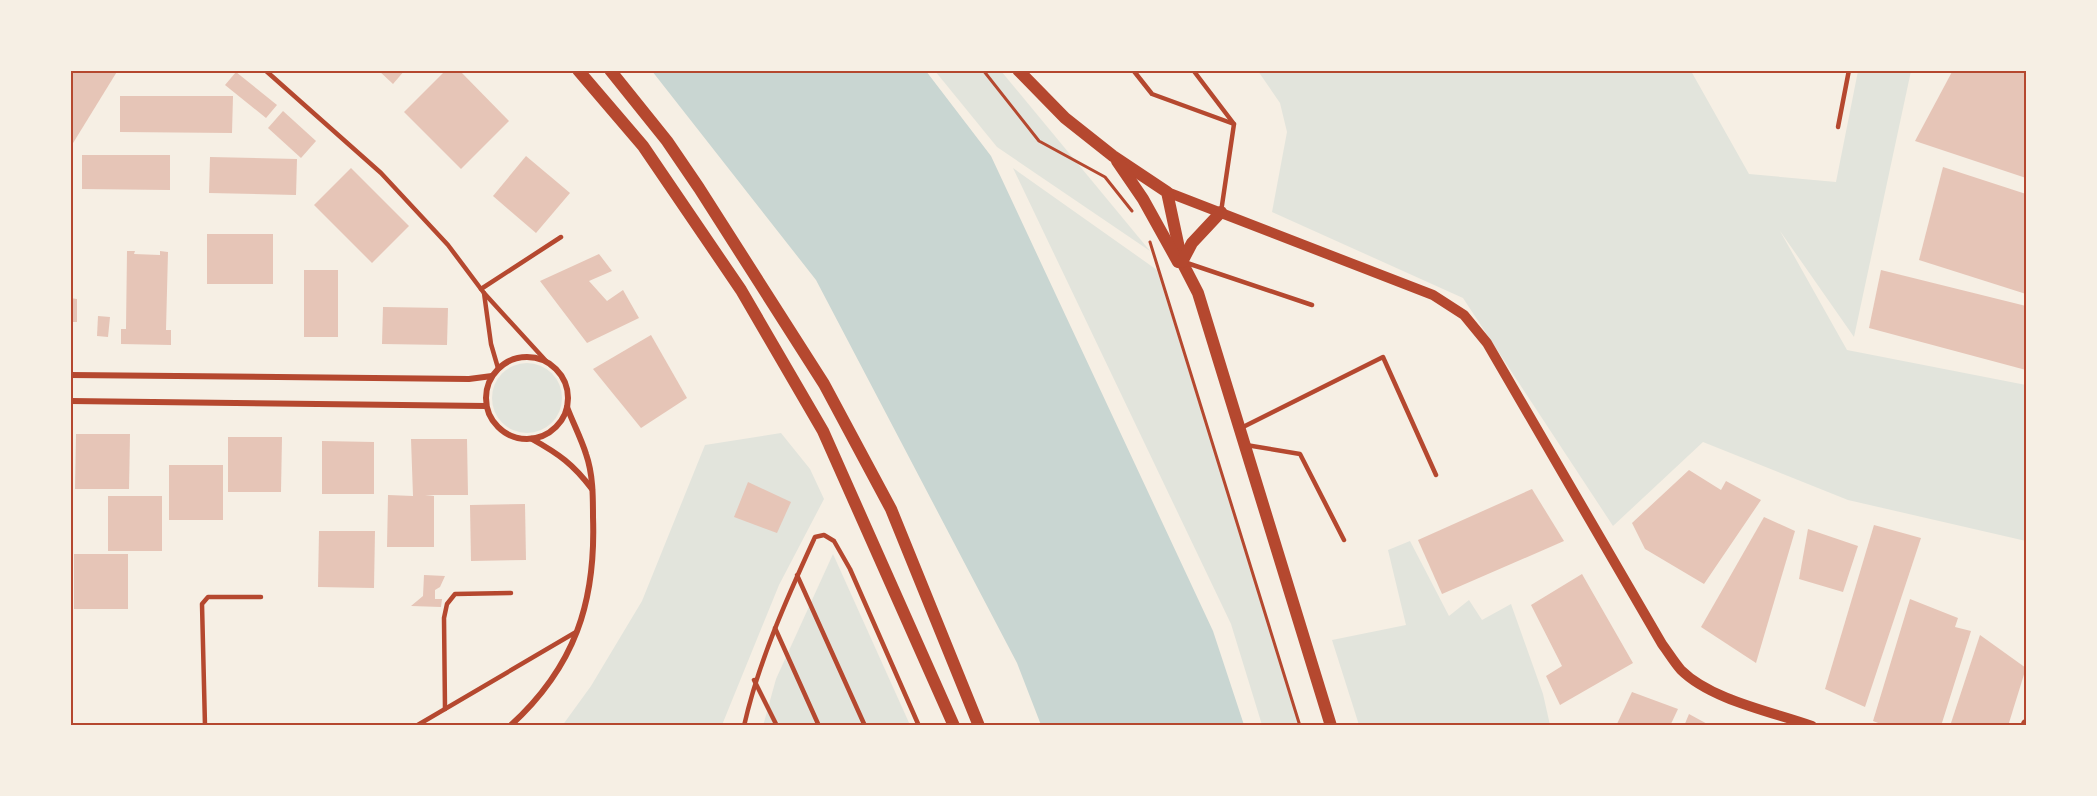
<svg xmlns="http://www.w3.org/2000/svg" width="2097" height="796" viewBox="0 0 2097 796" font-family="'Playfair Display',serif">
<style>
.green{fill:#e2e4dc}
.water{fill:#c9d6d2}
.building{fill:#e6c5b7}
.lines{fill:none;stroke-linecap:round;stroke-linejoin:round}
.path{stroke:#b5482f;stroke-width:3}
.service{stroke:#b5482f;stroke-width:4.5}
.minor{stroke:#b5482f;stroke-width:6}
.tertiary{stroke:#b5482f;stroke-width:10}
.secondary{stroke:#b5482f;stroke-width:12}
.neatline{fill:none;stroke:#b5482f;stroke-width:2}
</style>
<rect width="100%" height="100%" fill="#f6efe4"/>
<g class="green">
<path d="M935,71h66l149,180 -153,-104z"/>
<path d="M1258,71h433l58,103 87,8 22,-111h53l-57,266 -74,-106 67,119 179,35v156l-178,-41 -145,-58 -90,84 -150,-228 -191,-86 15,-80 -7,-29z"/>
<path d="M1013,168l144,102 144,455h-39l-31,-101z"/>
<circle cx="527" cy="398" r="35"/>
<path d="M781,433l29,36 14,30 -45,86 -57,140 -160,1 29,-40 51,-85 63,-156z"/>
<path d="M1410,541l39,75 20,-16 13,20 29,-16 32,90 7,31h-191l-27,-85 74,-15 -18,-75z"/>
<path d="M833,554l77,171 -147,1 13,-47z"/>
</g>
<path class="water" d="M652,71h274l65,85 222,475 31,94h-203l-24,-62 -201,-383z"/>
<g class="building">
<path d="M70,70h48l-48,78z"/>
<path d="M378,70h27l-12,14z"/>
<path d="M446,70h13l50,51 -48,48 -57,-57z"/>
<path d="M1953,70h73v108l-111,-37z"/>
<path d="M236,72l41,33 -11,13 -41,-33z"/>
<path d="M120,96h113l-1,37 -112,-1z"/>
<path d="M283,111l33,30 -15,17 -33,-30z"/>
<path d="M82,155h88v35l-88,-1z"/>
<path d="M526,156l44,37 -34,40 -43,-37z"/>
<path d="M210,157l87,2 -1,36 -87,-2z"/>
<path d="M1943,167l83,27v100l-107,-34z"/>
<path d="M351,168l58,58 -37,37 -58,-58z"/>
<rect x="207" y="234" width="66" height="50"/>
<path d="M127,251h8l-1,3 26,1v-4l8,1 -2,78h5v15l-50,-1v-15h5z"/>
<path d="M599,254l13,17 -23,10 18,20 16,-11 16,28 -52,25 -47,-62z"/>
<rect x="304" y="270" width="34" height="67"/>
<path d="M1881,270l145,36v64l-157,-42z"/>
<path d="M70,298l7,1v23h-7z"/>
<path d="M383,307l65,1 -1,37 -65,-1z"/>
<path d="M98,316l12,1 -2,20 -11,-1z"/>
<path d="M651,335l36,63 -46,30 -48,-59z"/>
<path d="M76,434h54l-1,55h-54z"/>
<path d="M228,437h54l-1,55h-53z"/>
<path d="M411,439h56l1,56h-43l9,1v51h-47l1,-52 25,1z"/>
<path d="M322,441l52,1v52h-52z"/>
<rect x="169" y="465" width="54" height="55"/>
<path d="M1689,470l32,20 5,-9 35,19 -57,84 -59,-35 -13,-26z"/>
<path d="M748,482l43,20 -14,31 -43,-16z"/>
<path d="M1532,489l32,52 -122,53 -24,-54z"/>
<rect x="108" y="496" width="54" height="55"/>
<path d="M525,504l1,56 -55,1 -1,-56z"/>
<path d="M1764,517l31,14 -39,132 -55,-36z"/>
<path d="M1874,525l47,13 -56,169 -40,-18z"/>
<path d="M1808,529l50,17 -15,46 -44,-13z"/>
<path d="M319,531h56l-1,57 -56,-1z"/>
<rect x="74" y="554" width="54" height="55"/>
<path d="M1582,574l51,89 -73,42 -14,-29 16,-10 -31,-61z"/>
<path d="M424,575l21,1 -5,11 -5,3v9h7l-1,8 -30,-1 12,-10z"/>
<path d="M1910,599l48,19 -3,9 16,4 -30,95h-55l-13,-5z"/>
<path d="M1980,635l46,33 -18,58h-58z"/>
<path d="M1632,692l46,17 -8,17h-54z"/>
<path d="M1689,714l22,12h-27z"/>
</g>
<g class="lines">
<g class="path">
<path d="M983,70l56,71 66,36 27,34"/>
<path d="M1150,242l150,484"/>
</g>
<g class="service">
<path d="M265,70l116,103 67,72 36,48 63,69"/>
<path d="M1133,70l19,24 82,30"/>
<path d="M1193,70l41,54 -13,88"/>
<path d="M1838,127l11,-57"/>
<path d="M1184,262l128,43"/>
<path d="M481,289l80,-52"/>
<path d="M484,293l7,51 7,24"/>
<path d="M1241,428l142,-71 53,118"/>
<path d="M1246,445l54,9 44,86"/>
<path d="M797,575l68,151"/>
<path d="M775,628l44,98"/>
<path d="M754,680l23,46"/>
<path d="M445,709l-1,-91 3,-14 8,-10 56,-1"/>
<path d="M205,726l-3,-122 6,-7h53"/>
<path d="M416,726l160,-94"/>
<path d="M744,726c15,-66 43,-128 71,-189l9,-2 10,6 16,28 69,157"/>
</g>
<g class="minor">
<circle cx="527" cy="398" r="41"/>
<path d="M70,375l399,4 23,-3"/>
<path d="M70,401l416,5"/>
<path d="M532,439c27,15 41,25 60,50"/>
<path d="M510,726c65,-59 86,-124 83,-209 0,-21 0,-43 -7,-63 -5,-16 -13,-31 -19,-47"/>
</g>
<g class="tertiary">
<path d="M1167,192l266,103 31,20 23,28 175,301c6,8 12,18 19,26 30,30 92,42 131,56"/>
<path d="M2026,726v-2"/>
</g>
<g class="secondary">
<path d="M578,70l65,76 98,144 82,141 131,295"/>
<path d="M610,70l57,71 32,47 125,196 67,125 88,217"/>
<path d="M1018,70l47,48 48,38 54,36 15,70 16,31 133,433"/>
<path d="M1117,161l26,38 35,63"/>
<path d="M1182,262l10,-19 29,-31"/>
</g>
</g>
<rect width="2097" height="796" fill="none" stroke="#f6efe4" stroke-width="144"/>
<rect x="72" y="72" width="1953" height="652" class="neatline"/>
</svg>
